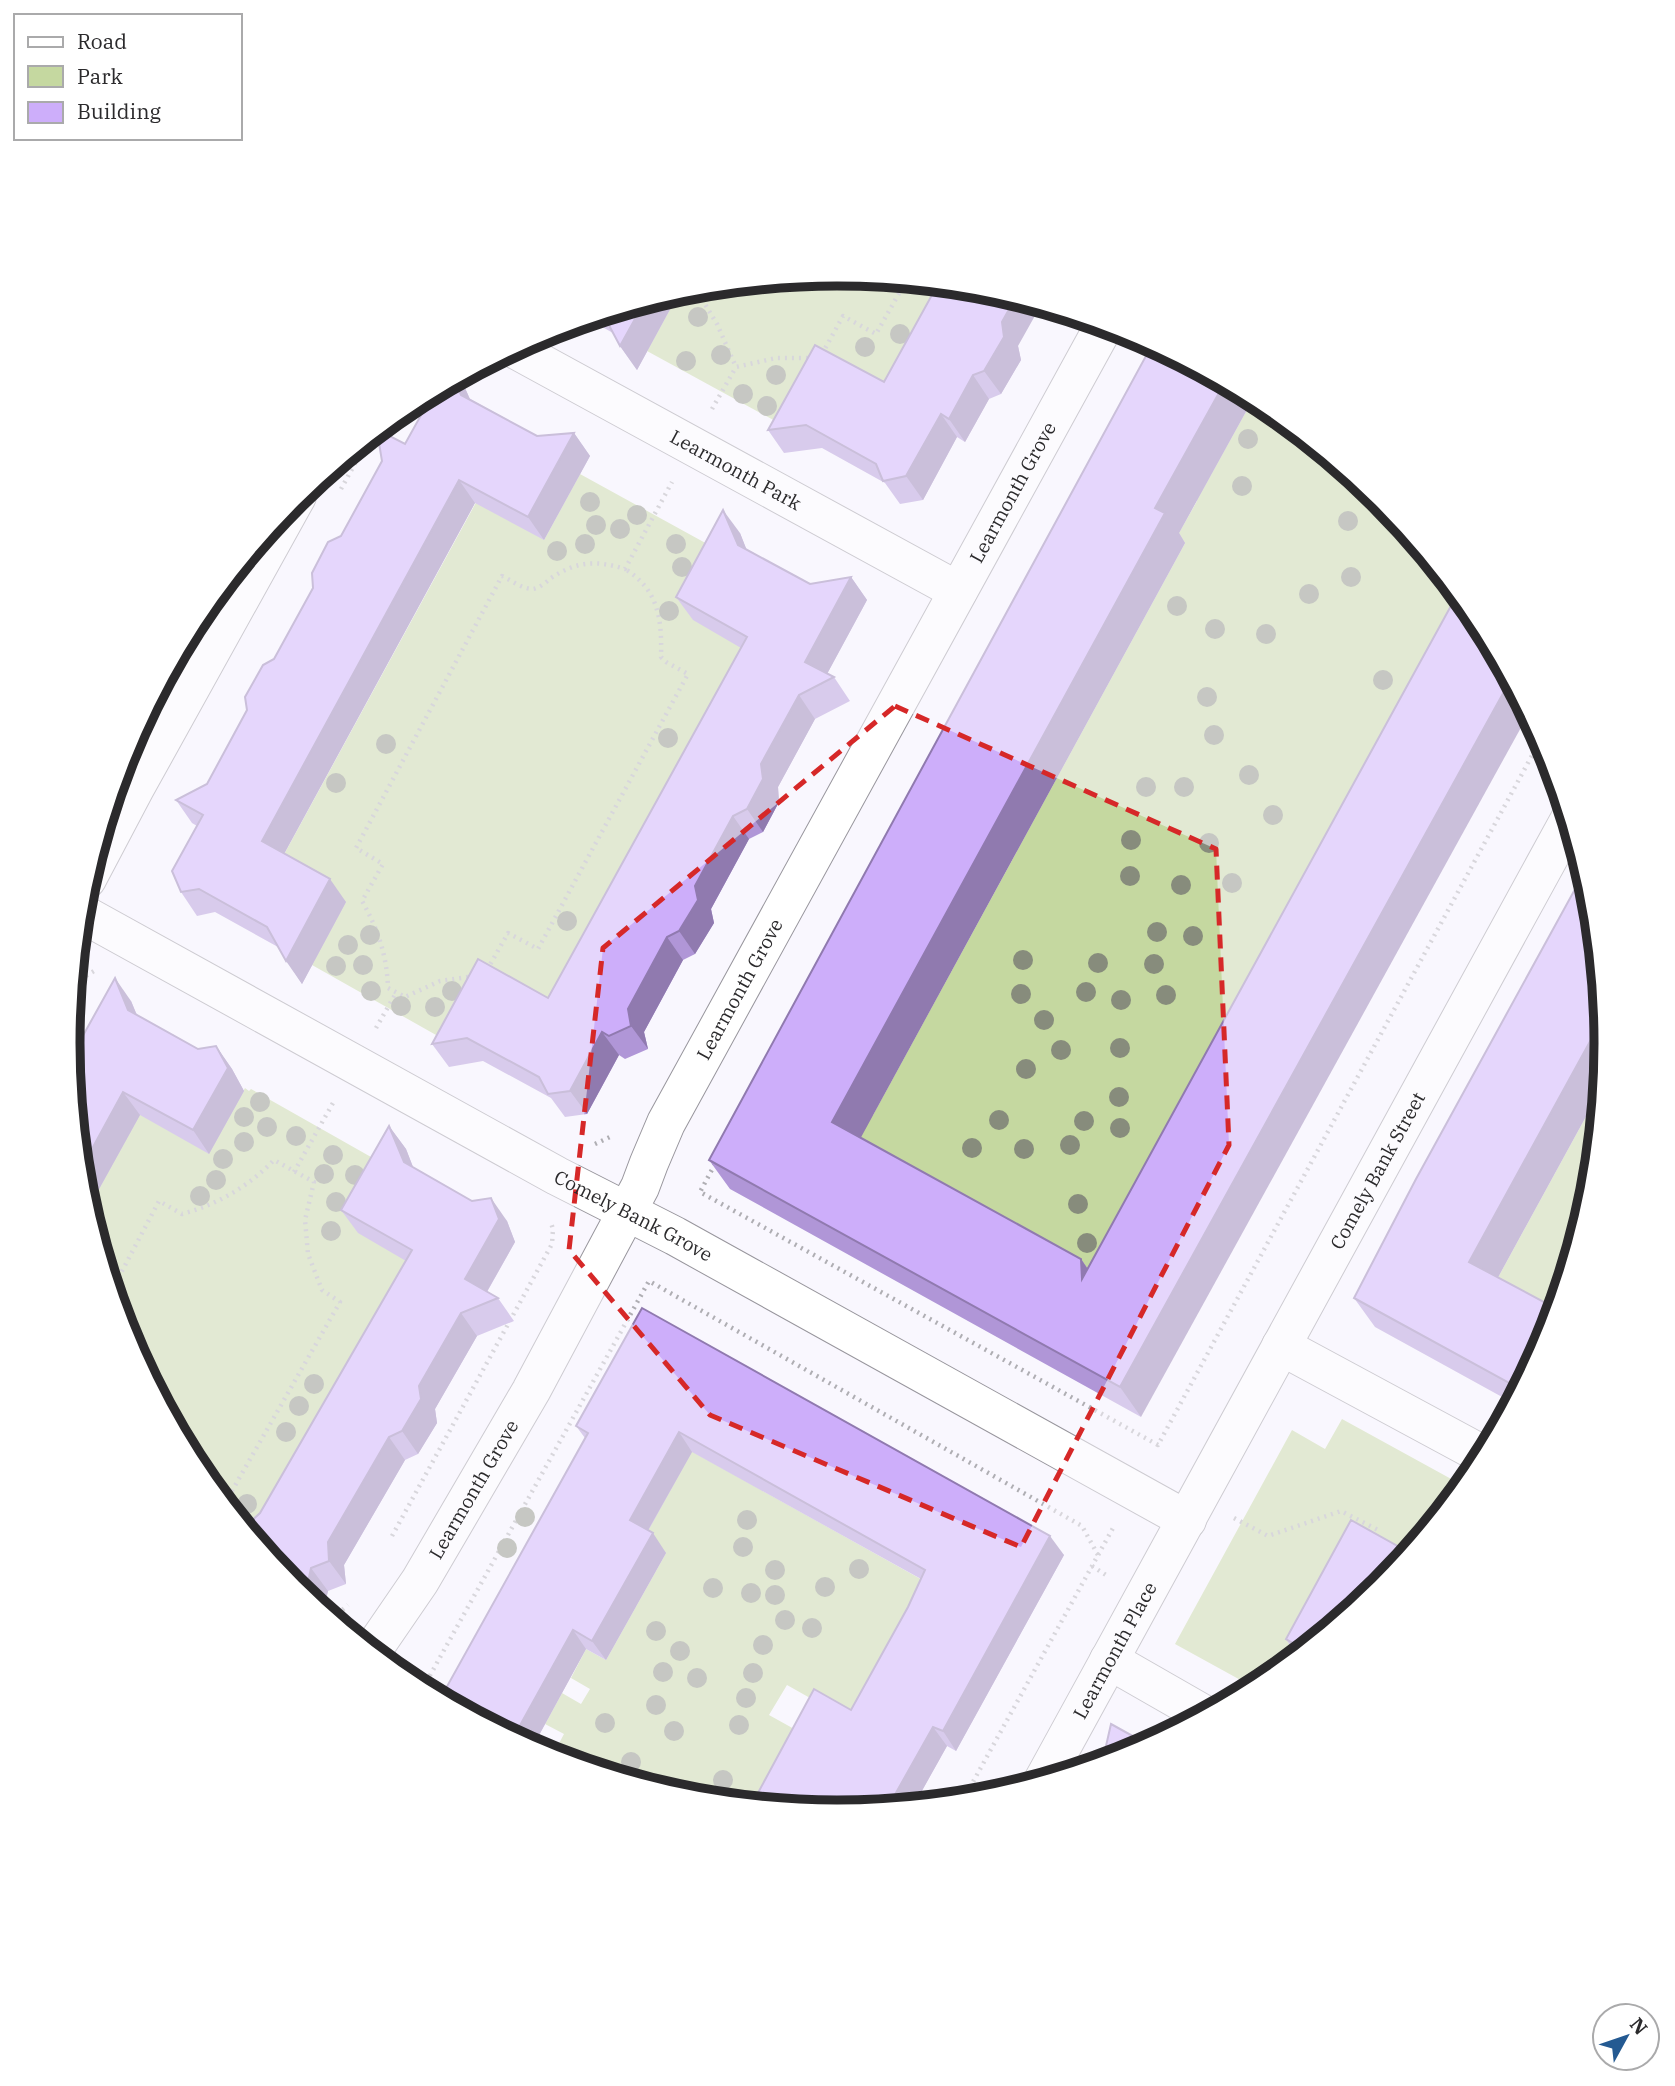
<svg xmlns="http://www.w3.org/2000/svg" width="1675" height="2086" viewBox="0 0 1675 2086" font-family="'IBM Plex Serif',serif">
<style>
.green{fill:#c5d8a0}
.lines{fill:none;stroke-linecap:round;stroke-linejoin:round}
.minor-casing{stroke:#98969d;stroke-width:40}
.path{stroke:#afaeb3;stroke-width:4.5;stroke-dasharray:2 5;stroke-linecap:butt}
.minor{stroke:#fff;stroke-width:38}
.tree{fill:#878c7c}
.wall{fill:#b096d7}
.shaded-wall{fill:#907aaf}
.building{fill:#cdaefa;stroke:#907aaf;stroke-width:2}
.marked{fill:none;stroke:#d62828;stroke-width:5;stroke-dasharray:14 9;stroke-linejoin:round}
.labels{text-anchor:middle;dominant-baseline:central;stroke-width:6;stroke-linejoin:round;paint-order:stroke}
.street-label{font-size:19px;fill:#2b2a2c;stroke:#fff}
.rim{fill:none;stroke:#2b2a2c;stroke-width:9}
</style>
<rect width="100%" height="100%" fill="#f9f7fe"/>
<g class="green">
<path d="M838,274l128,12 -58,106 -120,36 -141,-77 33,-60 8,-3z"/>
<path d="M1254,397l11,7 117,95 98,122 -363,684 -96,-60 -164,-109 16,-21 312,-572 -9,-5 21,-37 -21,-27 27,15z"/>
<path d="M580,474l140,77 28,100 -199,399 -97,-6 -140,-79 -48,-74 227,-416 53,65z"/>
<path d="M155,1087l54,66 36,-65 4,3 2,-2 143,81 21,96 -152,283 -65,-79 -71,-133 -39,-128 15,-28 -22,-13 -2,-11 3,-4 28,15z"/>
<path d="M1602,1087l-10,106 -40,132 -56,-44z"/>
<path d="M1342,1419l122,67 -83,101 -116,96 -10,5 -80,-44 117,-214 33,19z"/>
<path d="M682,1441l13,12 240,134 -1,181 -147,-83 -18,30 27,15 -22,76 -87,-9 -144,-43 -11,-6 5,-9 19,10 8,-15 -19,-10 17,-31 19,11 9,-15 -19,-11 15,-29 20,11 60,-107 -92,-52z"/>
</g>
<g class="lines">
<g class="minor-casing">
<g id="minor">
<path id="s1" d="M513,348l445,243"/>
<path d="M87,879l48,-91 162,-292"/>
<path id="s2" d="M81,913l476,263 118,60 512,284"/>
<path d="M1281,1346l204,110"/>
<path id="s3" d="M372,1651l48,-70 111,-190 109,-204 9,-24 17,-40 439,-799"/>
<path d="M1109,1660l96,55"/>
<path id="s4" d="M1043,1781l527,-962"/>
</g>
</g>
<g class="path">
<path d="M699,287l-2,4 20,33 19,43 40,-9h37"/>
<path d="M822,354l21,-38 33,18 30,-53"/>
<path d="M712,409l24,-42"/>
<path d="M341,489l29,-53"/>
<path d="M487,970l21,-37 30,16 150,-275 -22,-12 -5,-5c1,-37 -2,-67 -36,-88"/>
<path d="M475,976l-35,5 -35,16 -17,-9c-1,-32 -10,-59 -26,-87l21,-37 -27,-16 146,-272c9,4 20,13 31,13 7,-1 13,-7 18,-11 26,-17 45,-18 74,-9l47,-87"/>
<path d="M74,983l20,-12"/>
<path d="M376,1028l20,-35"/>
<path d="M595,1144l17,-8"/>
<path d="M715,1164l-15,28 458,253 384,-708"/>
<path d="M294,1172l39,-69"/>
<path d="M112,1290l47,-89 23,13c36,-10 66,-27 92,-54l40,22 -9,38 3,34 14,36 18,12 -115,201"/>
<path d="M1234,1518l34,18 73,-25 39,20"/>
<path d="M392,1536l160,-292 1,-15 -2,-6"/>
<path d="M1092,1566l14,9"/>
<path d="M332,1619l16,-14"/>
<path d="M423,1688l226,-407 433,245 16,29"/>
<path d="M963,1800l150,-272"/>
</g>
<use href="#minor" class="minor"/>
</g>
<g class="tree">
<circle cx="698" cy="317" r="10"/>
<circle cx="900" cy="334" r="10"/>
<circle cx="865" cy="347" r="10"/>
<circle cx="721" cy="355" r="10"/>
<circle cx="686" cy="361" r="10"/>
<circle cx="776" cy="375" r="10"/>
<circle cx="743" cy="394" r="10"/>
<circle cx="767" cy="406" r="10"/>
<circle cx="1248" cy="439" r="10"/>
<circle cx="1242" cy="486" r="10"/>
<circle cx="590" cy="502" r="10"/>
<circle cx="637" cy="515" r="10"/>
<circle cx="1348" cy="521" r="10"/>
<circle cx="596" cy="525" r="10"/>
<circle cx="620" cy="529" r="10"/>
<circle cx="585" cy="544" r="10"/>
<circle cx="676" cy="544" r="10"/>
<circle cx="557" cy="551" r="10"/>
<circle cx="682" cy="567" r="10"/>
<circle cx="1351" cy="577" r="10"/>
<circle cx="1309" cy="594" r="10"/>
<circle cx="1177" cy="606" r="10"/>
<circle cx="669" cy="611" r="10"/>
<circle cx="1215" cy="629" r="10"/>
<circle cx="1266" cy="634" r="10"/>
<circle cx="1383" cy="680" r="10"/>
<circle cx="1207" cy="697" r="10"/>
<circle cx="1214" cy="735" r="10"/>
<circle cx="668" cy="738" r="10"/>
<circle cx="386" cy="744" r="10"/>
<circle cx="1249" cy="775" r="10"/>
<circle cx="336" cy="783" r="10"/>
<circle cx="1146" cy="787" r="10"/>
<circle cx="1184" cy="787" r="10"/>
<circle cx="1273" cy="815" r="10"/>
<circle cx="1131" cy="840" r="10"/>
<circle cx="1209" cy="843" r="10"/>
<circle cx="1130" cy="876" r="10"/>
<circle cx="1232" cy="883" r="10"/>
<circle cx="1181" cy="885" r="10"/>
<circle cx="567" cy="921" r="10"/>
<circle cx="1157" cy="932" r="10"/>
<circle cx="370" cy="935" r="10"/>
<circle cx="1193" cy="936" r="10"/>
<circle cx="348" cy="945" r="10"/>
<circle cx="1023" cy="960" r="10"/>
<circle cx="1098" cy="963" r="10"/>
<circle cx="1154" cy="964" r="10"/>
<circle cx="363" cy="965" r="10"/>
<circle cx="336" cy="966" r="10"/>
<circle cx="371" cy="991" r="10"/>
<circle cx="452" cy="991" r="10"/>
<circle cx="1086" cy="992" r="10"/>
<circle cx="1021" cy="994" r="10"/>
<circle cx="1166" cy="995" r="10"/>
<circle cx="1121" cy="1000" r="10"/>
<circle cx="401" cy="1006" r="10"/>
<circle cx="435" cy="1007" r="10"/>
<circle cx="1044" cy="1020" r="10"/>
<circle cx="1120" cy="1048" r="10"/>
<circle cx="1061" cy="1050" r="10"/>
<circle cx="1026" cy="1069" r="10"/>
<circle cx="1119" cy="1097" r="10"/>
<circle cx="260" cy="1102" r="10"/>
<circle cx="244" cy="1117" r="10"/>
<circle cx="999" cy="1120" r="10"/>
<circle cx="1084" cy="1121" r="10"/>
<circle cx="267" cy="1127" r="10"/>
<circle cx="1120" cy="1128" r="10"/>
<circle cx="296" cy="1136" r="10"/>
<circle cx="244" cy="1142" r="10"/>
<circle cx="1070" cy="1145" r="10"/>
<circle cx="972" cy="1148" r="10"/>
<circle cx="1024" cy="1149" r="10"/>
<circle cx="333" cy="1155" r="10"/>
<circle cx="223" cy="1159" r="10"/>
<circle cx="324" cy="1174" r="10"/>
<circle cx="355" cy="1175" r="10"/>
<circle cx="216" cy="1180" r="10"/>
<circle cx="200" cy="1196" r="10"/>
<circle cx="336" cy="1202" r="10"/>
<circle cx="1078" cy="1204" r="10"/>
<circle cx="331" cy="1231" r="10"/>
<circle cx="1087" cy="1243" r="10"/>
<circle cx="314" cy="1384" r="10"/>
<circle cx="299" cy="1406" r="10"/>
<circle cx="286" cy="1432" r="10"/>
<circle cx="247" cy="1504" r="10"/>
<circle cx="525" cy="1517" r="10"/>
<circle cx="747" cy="1520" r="10"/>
<circle cx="743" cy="1547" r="10"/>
<circle cx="507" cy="1548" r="10"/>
<circle cx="859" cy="1569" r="10"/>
<circle cx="775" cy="1570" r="10"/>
<circle cx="825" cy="1587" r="10"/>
<circle cx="713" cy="1588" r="10"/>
<circle cx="751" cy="1593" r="10"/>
<circle cx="775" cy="1595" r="10"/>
<circle cx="785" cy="1620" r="10"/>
<circle cx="812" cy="1628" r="10"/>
<circle cx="656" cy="1631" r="10"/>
<circle cx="763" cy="1645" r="10"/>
<circle cx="680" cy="1651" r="10"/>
<circle cx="663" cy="1672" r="10"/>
<circle cx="753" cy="1673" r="10"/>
<circle cx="697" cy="1678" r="10"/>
<circle cx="746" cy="1698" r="10"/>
<circle cx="656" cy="1705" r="10"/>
<circle cx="605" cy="1723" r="10"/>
<circle cx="739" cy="1725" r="10"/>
<circle cx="674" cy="1731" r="10"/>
<circle cx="631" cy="1762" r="10"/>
<circle cx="723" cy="1780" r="10"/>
</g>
<g class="wall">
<path d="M680,291l-43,79 -17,-24 -7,-13 -25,-14z"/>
<path d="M1153,343l101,54 -75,136 6,10 -325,595 221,121 7,10 53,148 -411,-228 -21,-29z"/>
<path d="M1018,346l3,14 -20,34 -12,5 -24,43 -8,-5 -34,63 -23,4 -15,-21 -63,-35 -38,5 -16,-23 116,-48z"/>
<path d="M458,378l7,10 5,11 67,37 37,-3 16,23 -46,84 -69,-37 -191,351 62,48 -44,82 -24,-37 -63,-35 -18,4 -16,-24 16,-66 -5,-3 -16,-23 31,-16 134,-248 64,-92 30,-54z"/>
<path d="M740,533l6,16 64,35 41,-7 16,23 -40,74 7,3 16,24 -35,18 -37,68 1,15 -16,30 -14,7 -38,70 3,14 -19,31 -12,6 -39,72 4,17 -23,10 -6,-4 -32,59 -22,3 -14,-19 -68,-37 -34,6 -17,-23 116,-46 193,-350 -48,-28 -17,-23z"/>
<path d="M131,1001l6,14 61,34 18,-3 16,23 12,22 -35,63 -69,-39 -52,94z"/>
<path d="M1607,1043l-5,44 -104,190 50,61 -35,65 -138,-76 -21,-29z"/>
<path d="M389,1126l17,23 7,18 94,54 8,21 -28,50 11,6 16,23 -37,15 -42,73 2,14 -19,31 -13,6 -61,105 2,19 -18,7 -5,20h-1l-29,-24 -33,-74 146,-252 -48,-28 -17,-23z"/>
<path d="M642,1308l422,247 -108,196 -9,-5 -33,59 -77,7 14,-102 57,-103 13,-28 -229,-127 -44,79 18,22 -60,107 -20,-11 -54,99 53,-310 -9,-12z"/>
<path d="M1381,1587l-80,66 -10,-6 -5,-8z"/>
</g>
<g class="shaded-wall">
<path d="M680,291l-43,79 -17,-24 25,-45z"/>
<path d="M1016,297l25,8 -23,41 3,14 -20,34 -17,-23 18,-49z"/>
<path d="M973,375l16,24 -24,43 -16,-23z"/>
<path d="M458,378l7,10 13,30 -17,-23 -6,-15z"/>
<path d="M1225,382l29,15 -75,136 6,10 -332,609 -21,-30 323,-614z"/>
<path d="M941,414l16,23 -34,63 -17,-24z"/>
<path d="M574,433l16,23 -46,84 -16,-23z"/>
<path d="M459,480l16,23 -197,362 -16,-24z"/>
<path d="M723,510l17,23 14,35 -16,-23z"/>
<path d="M851,577l16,23 -46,85 -16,-23z"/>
<path d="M1511,679l18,34 -388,704 -21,-30z"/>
<path d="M799,695l16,24 -37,68 1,15 -16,30 -16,-23 14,-45z"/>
<path d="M733,816l16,23 -38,70 3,14 -19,31 -16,-23 16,-45z"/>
<path d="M330,879l16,23 -44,82 -16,-23z"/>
<path d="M667,937l16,23 -39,72 4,17 -17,-23 -3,-17z"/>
<path d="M115,978l16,23 13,32 -16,-23z"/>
<path d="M1604,1016l3,27 -5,44 -112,205 -21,-30z"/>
<path d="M602,1032l17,23 -32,59 -17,-23z"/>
<path d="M216,1046l16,23 12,22 -35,63 -16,-24z"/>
<path d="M123,1092l17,23 -52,94 -5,-16 -2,-24z"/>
<path d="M389,1126l17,23 14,36 -16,-23z"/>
<path d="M491,1198l16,23 8,21 -34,60 -16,-23z"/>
<path d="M1081,1259l20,30 -19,-10z"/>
<path d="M461,1313l16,23 -42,73 2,14 -19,31 -16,-23 17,-45z"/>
<path d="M679,1432l13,20 -49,87 -13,-19z"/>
<path d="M389,1437l16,23 -61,105 2,19 -17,-23 -1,-19z"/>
<path d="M653,1533l13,20 -60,107 -14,-19z"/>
<path d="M1050,1536l14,19 -108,196 -13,-20z"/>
<path d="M311,1568l17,23 -5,20 -16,-24z"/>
<path d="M573,1630l13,19 -54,99 -19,-10z"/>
<path d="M933,1727l14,19 -33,59 -26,2z"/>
</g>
<g class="building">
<path d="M938,284l50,5 28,8 -14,25 2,15 -20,34 -11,4 -24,44 -8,-5 -35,62 -23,5 -7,-17 -70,-39 -38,5 47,-85 69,37z"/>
<path d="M645,301l-25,45 -17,-32z"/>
<path d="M1153,343l72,39 -70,126 10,5 -333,609 249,137 1,20 376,-686 19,23 34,63 -391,708 -411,-227z"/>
<path d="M455,380l6,15 76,41 37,-3 -46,84 -69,-37 -42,77 -155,284 68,38 -44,82 -19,-34 -68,-38 -18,3 -9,-21 31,-56 -27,-15 31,-16 40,-74 -2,-13 18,-32 11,-6 39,-71 -1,-15 16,-31 13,-6 41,-75 -5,-30 1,-1 27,14 30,-54z"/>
<path d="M723,510l15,35 72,39 41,-7 -46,85 29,15 -35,18 -38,69 2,15 -16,30 -14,7 -38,70 3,14 -19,31 -12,6 -39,72 3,17 -22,10 -7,-4 -32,59 -22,3 -9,-17 -72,-39 -35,6 46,-85 70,39 199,-361 -71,-40z"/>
<path d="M1585,871l7,22 12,123 -135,246 88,47 -9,29 -28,51 -166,-91 62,-119z"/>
<path d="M115,978l13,32 70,39 18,-3 12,22 -35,62 -70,-38 -42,77 -11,-110z"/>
<path d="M389,1126l15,36 68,39 19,-3 8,21 -34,60 33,19 -37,15 -42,73 2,13 -19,32 -13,6 -61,105 1,19 -18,7 -4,19 -12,1 -50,-61 15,-14 152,-263 -71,-40z"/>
<path d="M642,1308l408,228 -107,195 -10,-4 -45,80 -51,5 -85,-8 62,-115 37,21 57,-103 17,-37 -246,-138 -49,88 23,13 -61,108 -19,-11 -60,108 -73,-39 148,-266 -12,-7z"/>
<path d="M1351,1520l59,33 -29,34 -76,63 -19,-11z"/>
<path d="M1111,1724l38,21 -17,9 -36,11 10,-19z"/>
</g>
<path d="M0 0H1675V2086H0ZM895,706l321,143 13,296 -208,402 -311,-132 -141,-165 34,-302z" fill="#f9f7fe" fill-opacity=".55" fill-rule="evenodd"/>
<path class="marked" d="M895,706l321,143 13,296 -208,402 -311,-132 -141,-165 34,-302z"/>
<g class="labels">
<g class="street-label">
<text stroke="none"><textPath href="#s1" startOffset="254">Learmonth Park</textPath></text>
<text stroke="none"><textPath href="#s3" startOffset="1325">Learmonth Grove</textPath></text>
<text stroke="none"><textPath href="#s3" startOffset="758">Learmonth Grove</textPath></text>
<text stroke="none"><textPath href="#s4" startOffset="696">Comely Bank Street</textPath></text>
<text stroke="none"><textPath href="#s2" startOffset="630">Comely Bank Grove</textPath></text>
<text stroke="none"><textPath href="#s3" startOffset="191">Learmonth Grove</textPath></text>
<text stroke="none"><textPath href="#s4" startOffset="149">Learmonth Place</textPath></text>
</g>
</g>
<path d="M0 0H1675V2086H0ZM80 1043a757 757 0 1 1 1514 0a757 757 0 1 1-1514 0Z" fill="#fff" fill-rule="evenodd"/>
<path class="rim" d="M80 1043a757 757 0 1 1 1514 0a757 757 0 1 1-1514 0Z"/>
<rect x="14" y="14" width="228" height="126" fill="#ffffff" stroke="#aaaaab" stroke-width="2"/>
<rect x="28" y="37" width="35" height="10" fill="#ffffff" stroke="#aaaaab" stroke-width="2"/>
<text x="77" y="49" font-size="21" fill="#2b2a2c">Road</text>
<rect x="28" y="66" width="35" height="21" fill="#c5d8a0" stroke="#aaaaab" stroke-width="2"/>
<text x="77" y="84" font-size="21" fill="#2b2a2c">Park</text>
<rect x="28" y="102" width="35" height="21" fill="#cdaefa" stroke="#aaaaab" stroke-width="2"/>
<text x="77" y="119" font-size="21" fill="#2b2a2c">Building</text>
<g transform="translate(1626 2037) rotate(50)"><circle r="33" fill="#ffffff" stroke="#aaaaab" stroke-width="2"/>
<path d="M0-5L12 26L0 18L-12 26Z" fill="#245a92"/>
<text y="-10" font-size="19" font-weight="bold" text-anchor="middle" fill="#2b2a2c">N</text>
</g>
</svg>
